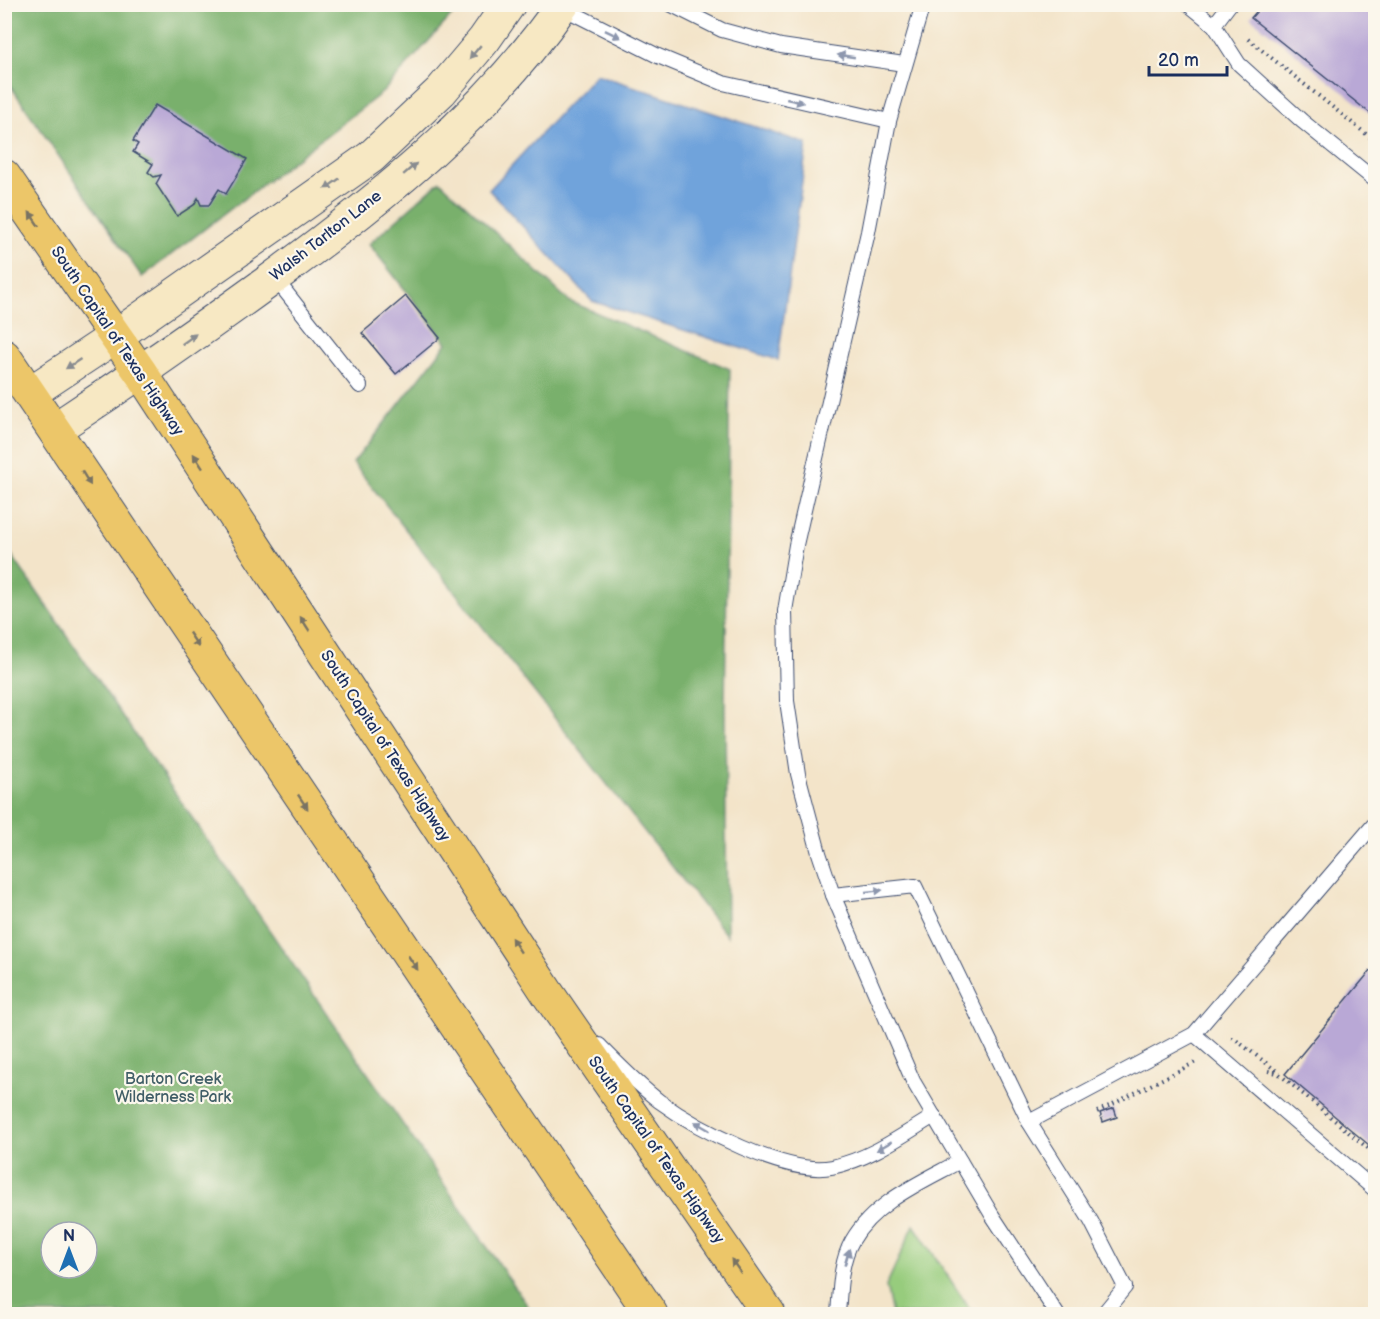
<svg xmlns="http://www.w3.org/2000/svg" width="1380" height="1319" viewBox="0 0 1380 1319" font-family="'Balsamiq Sans',sans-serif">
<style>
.green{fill:#97cc7d;stroke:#597e6e;stroke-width:1.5}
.forest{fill:#79b06c;stroke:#4a7065;stroke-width:1.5;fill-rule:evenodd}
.water{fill:#6fa3db;stroke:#45699c;stroke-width:1.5}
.building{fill:#b9a8d6}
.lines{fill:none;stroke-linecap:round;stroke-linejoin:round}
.lane-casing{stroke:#3b4a6e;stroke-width:16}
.secondary-casing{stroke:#3b4a6e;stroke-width:35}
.highway-casing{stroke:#3b4a6e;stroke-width:35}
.path{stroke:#3b4a6e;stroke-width:4;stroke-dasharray:1.5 4.5;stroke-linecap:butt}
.lane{stroke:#fff;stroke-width:14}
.secondary{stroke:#f7e8c3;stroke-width:33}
.highway{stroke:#ecc669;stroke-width:33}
.oneway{fill:#8d97ae}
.oneway2{fill:#898c90}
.oneway3{fill:#797363}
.labels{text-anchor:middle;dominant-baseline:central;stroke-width:4.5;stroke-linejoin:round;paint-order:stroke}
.street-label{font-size:16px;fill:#1b2f5e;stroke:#fbf7ec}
.park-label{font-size:16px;fill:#405e67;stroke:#fbf7ec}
</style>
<rect width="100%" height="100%" fill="#fbf7ec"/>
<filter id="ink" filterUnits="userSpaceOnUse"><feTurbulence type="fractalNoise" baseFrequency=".0167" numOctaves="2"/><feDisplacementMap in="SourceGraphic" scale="12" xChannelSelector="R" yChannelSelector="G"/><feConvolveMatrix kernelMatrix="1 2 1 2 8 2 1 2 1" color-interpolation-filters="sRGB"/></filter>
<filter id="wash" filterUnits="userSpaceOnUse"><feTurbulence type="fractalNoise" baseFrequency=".008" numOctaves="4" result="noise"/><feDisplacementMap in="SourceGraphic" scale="24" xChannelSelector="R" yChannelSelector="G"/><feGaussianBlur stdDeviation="1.35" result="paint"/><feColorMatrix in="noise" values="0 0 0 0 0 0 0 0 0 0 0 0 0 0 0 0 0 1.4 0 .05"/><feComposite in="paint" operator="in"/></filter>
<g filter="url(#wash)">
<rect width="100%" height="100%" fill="#f3e4c9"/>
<path class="green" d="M914,1225l59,89h-81l-6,-28z"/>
<g class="forest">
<path d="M5,5h456l-78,87 -241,185 -137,-199z"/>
<path d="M440,181l129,120 161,68 -5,340 2,227 -374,-473 94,-120 -78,-99z"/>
<path d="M4,544l523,761 7,9h-529zM51,1232h36v36h-36z"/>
</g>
<path class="water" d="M596,74l211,70 -29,216 -186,-59 -103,-111z"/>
<g id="blocks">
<g class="building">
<path d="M1263,4h113v114l-125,-100z"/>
<path d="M155,105l92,54 -21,35 -7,-5 -10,16h-8l-3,-7 -4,7 -17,11 -21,-32 5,-9 -7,2 -6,-5 5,-8 -20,-12 5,-8 -5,-3z"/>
<path d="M406,296l34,42 -44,36 -34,-41z"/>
<path d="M1376,964v187l-91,-77z"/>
<path d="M1114,1108l3,9 -14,5 -3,-9z"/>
</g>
</g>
</g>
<g filter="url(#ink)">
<use href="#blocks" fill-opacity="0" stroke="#3b4a6e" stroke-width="1.5"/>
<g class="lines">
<g class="lane-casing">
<g id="lane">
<path d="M670,4l52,26 59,16 123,18"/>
<path d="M923,4l-34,117 -21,111 -72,313 -11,66 2,90 11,73 21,79 14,42 80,186 79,134 65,99"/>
<path d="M1188,4l26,21 25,39 63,57 74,60"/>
<path d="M561,7l97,49 65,27 166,38"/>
<path d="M1214,25l16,-21"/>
<path d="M274,277l86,109"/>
<path d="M833,895l82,-9 114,236 62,99 34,66 -22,27"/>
<path d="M1194,1034l182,157"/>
<path d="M599,1045c19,19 39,40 60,56 37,27 127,75 173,66 38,-8 69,-31 102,-51"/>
<path d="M1029,1122l165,-88 182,-212"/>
<path d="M838,1314c2,-23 2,-52 14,-73 22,-39 70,-59 108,-80"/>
</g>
</g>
<g class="secondary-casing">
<g id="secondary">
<path d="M30,393l86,-57 255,-179 70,-66 43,-51 25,-36"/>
<path d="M55,429c73,-48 144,-97 214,-148 108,-79 217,-165 294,-277"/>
</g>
</g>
<g class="highway-casing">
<g id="highway">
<path d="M4,176l137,197 407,621 221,320"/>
<path d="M4,356l647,958"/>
</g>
</g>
<g class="path">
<path d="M1248,39l128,103"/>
<path d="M1232,1037l46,35"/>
<path d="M1268,1071l10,2 98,82"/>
<path d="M1097,1112l101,-51"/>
</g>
<use href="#lane" class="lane"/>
<use href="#secondary" class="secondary"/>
<use href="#highway" class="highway"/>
</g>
<defs><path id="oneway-solid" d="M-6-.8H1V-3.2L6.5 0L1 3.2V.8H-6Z" transform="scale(1.5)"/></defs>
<g class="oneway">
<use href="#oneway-solid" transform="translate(613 34) rotate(26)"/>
<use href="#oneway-solid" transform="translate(846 56) rotate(-172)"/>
<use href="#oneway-solid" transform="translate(795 101) rotate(13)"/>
<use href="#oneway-solid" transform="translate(874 891) rotate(-6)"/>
<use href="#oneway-solid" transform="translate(702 1126) rotate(-150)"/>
<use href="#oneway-solid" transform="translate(884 1146) rotate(149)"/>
<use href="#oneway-solid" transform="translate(847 1257) rotate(-74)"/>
</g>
<g class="oneway2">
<use href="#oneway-solid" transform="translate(475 52) rotate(130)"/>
<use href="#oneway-solid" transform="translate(410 169) rotate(-41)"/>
<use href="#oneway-solid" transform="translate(332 184) rotate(145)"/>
<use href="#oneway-solid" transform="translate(189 339) rotate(-36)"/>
<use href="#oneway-solid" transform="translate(73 364) rotate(147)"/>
</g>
<g class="oneway3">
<use href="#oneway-solid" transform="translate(34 219) rotate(-124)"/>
<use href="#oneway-solid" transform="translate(198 461) rotate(-123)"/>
<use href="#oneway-solid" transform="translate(86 478) rotate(59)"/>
<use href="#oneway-solid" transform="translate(305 624) rotate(-123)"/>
<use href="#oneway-solid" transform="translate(194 640) rotate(56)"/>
<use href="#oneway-solid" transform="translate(303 802) rotate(56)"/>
<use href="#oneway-solid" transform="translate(516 945) rotate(-123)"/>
<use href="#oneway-solid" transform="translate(413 963) rotate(56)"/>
<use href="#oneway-solid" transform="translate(736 1266) rotate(-125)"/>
</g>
</g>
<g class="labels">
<g class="street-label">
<text transform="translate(326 236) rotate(-38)">Walsh Tarlton Lane</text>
<text transform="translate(117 341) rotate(56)">South Capital of Texas Highway</text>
<text transform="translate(385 746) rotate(57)">South Capital of Texas Highway</text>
<text transform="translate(656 1150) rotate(55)">South Capital of Texas Highway</text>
</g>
<g class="park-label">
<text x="173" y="1079">Barton Creek<tspan x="173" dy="18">Wilderness Park</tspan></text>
</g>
</g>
<rect width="1380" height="1319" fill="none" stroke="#fbf7ec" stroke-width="24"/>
<g transform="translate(69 1250)"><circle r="28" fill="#fbf7ec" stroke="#a1a7b3" stroke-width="1.5"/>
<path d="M0-4.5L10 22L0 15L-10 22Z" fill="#1f6fb2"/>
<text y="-9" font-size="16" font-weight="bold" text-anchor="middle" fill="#1b2f5e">N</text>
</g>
<path d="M1149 66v9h78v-9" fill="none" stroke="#1b2f5e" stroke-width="3"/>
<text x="1158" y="66" font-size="18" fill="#1b2f5e" stroke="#fbf7ec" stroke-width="4.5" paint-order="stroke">20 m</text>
</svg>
